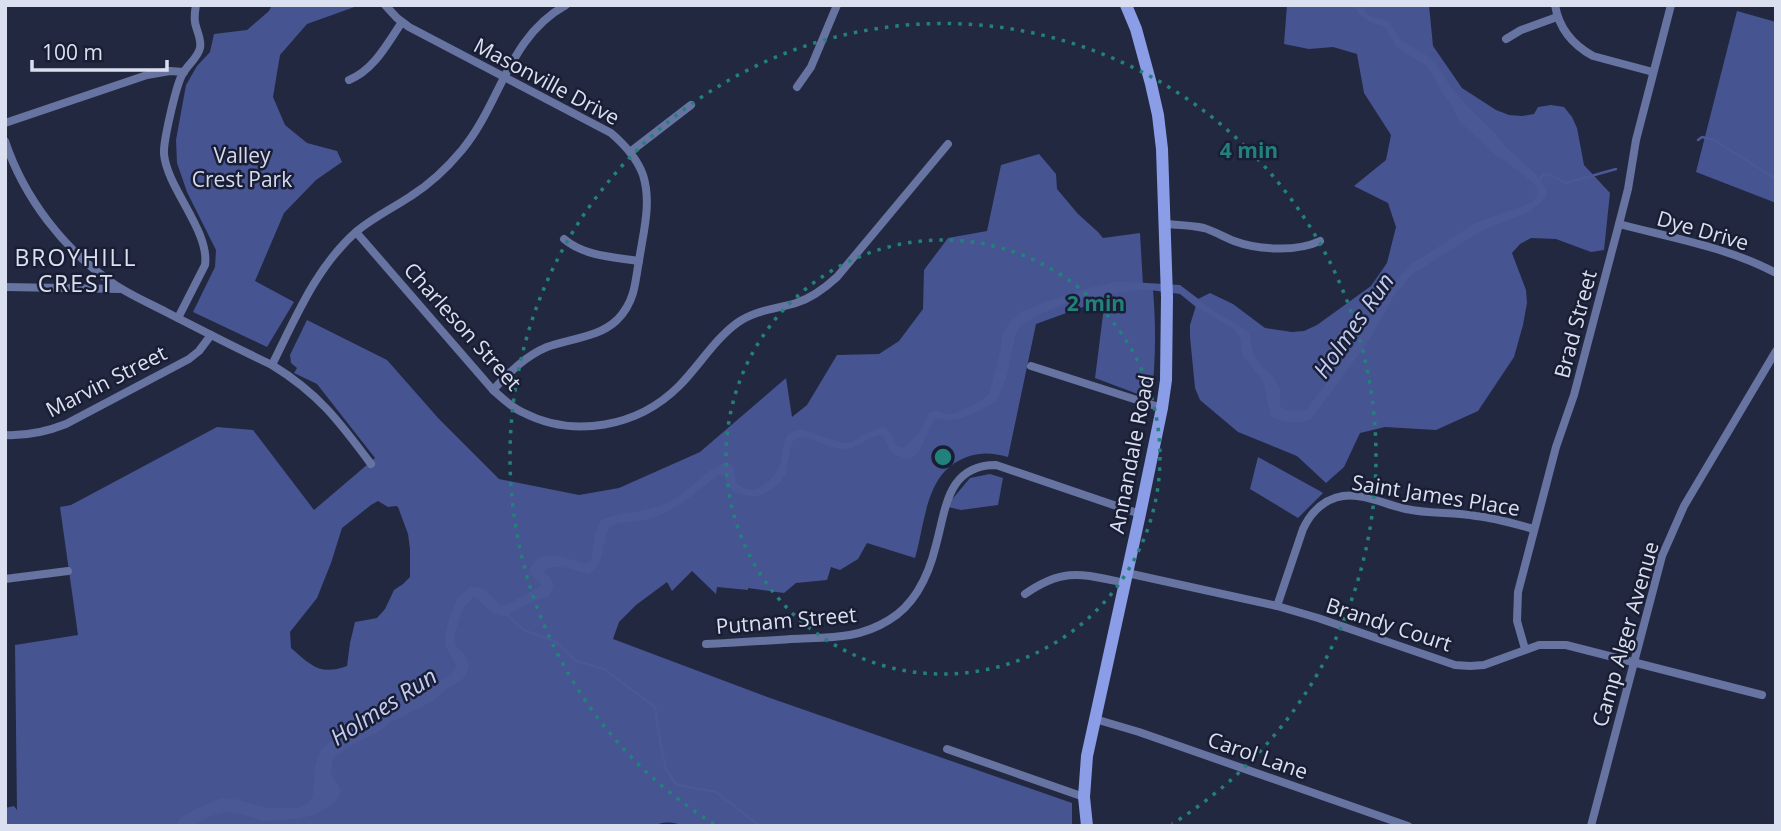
<svg xmlns="http://www.w3.org/2000/svg" width="1781" height="831" viewBox="0 0 1781 831" font-family="'Open Sans',sans-serif">
<style>
.forest{fill:#465492;fill-rule:evenodd}
.water{fill:#4a5896}
.lines{fill:none;stroke-linecap:round;stroke-linejoin:round}
.stream{stroke:#4a5896;stroke-width:2.5}
.street{stroke:#6773a1;stroke-width:8}
.secondary{stroke:#8a9de6;stroke-width:12}
.ring{fill:none;stroke:#23817b;stroke-width:3.5;stroke-dasharray:3.5 7}
.labels{text-anchor:middle;dominant-baseline:central;stroke-width:5;stroke-linejoin:round;paint-order:stroke}
.street-label{font-size:21px;fill:#dbe0f0;stroke:#191e35}
.park-label{font-size:21px;fill:#d6dbee;stroke:#191e35}
.neighbourhood-label{font-size:23px;letter-spacing:2px;fill:#dbe0f0;stroke:#191e35}
.water-label{font-size:23px;font-style:italic;fill:#c3cdf2;stroke:#191e35}
.centre{fill:#23817b;stroke:#191e35;stroke-width:3.5}
.ring-label{font-size:21px;text-anchor:middle;font-weight:bold;fill:#23817b;stroke:#191e35;stroke-width:5;stroke-linejoin:round;paint-order:stroke}
</style>
<rect width="100%" height="100%" fill="#222840"/>
<g class="forest">
<path d="M272,5h88l-53,19 -27,31 -7,42 12,28 22,18 30,8 5,11 -26,18 -32,33 -29,68 39,21 -27,45 -74,-35 22,-45 1,-17 -29,-58 -10,-29 -1,-23 10,-55 11,-19 13,-14 4,-18 33,-4 22,-19z"/>
<path d="M1287,5h142l4,41 29,42 34,22 13,5 13,1 12,-2 4,-7 13,-2 13,2 8,10 5,11 7,37 26,28 -6,57 -13,2 -35,-13 -25,-1 -11,6 -8,9 14,37 1,13 -4,22 -9,32 -36,54 -42,19 -51,-3 -25,6 -16,34 -18,16 -29,-27 -59,-24 -38,-32 -5,-12 -5,-51v-12l8,-26 12,-6 23,11 32,24 27,4 12,-1 13,-6 54,-39 16,-23 9,-36 -8,-24 -34,-17 32,-26 5,-25 -27,-42 -7,-39 -24,-7 -24,2 -25,-5z"/>
<path d="M1737,11l39,11v181l-80,-31z"/>
<path d="M1039,154l17,20 1,15 21,25 20,18 5,6 37,-5 3,52 10,5c3,36 3,72 -2,109l-56,-21 10,-79 -69,25 -28,133c-18,-5 -32,-5 -48,3 -35,17 -35,65 -45,98l-48,-15 -9,16 -18,11 -9,-3 -4,13 -31,3 -12,10 -36,-5v2l-31,-3 -1,7 -24,-23 -20,20 -5,-9 -31,23 -17,17 -6,17 160,60 299,104v23h-387c-10,-3 -21,-6 -30,0h-650v-18l9,-2 3,4 -2,-165 63,-10 -18,-128 11,-2 146,-78 36,3 61,80 61,-52 -58,-74 -23,-11 3,-5 -6,-5 -1,-8 17,-35 80,40 52,59 60,60 80,16 40,-7 81,-36 86,-74 6,39 15,-12 30,-50 42,-1 20,-13 24,-32 1,-39 24,-32 39,-7 14,-66zM378,501l10,6 8,-1 2,1 10,27 2,15v28l-7,7 -9,6 -9,19 -8,9 -22,4 -5,21 -3,23c-28,10 -36,-1 -56,-18l-1,-16 27,-34 14,-35 11,-35 29,-23z"/>
<path d="M1258,457l60,33 5,3 -25,25 -48,-29z"/>
<path d="M990,474l13,4 -5,27 -37,5 -13,-3 1,-4 21,-25z"/>
</g>
<path class="water" d="M1354,5h7l8,11 19,5 13,19 24,14 11,10 14,22 20,23 22,21 17,20 26,23 12,17 -1,8 -17,14 -46,18 -72,45 -17,21 -23,41 -60,83c-15,4 -25,3 -40,-3l-8,-36 -21,-26 -1,-15 -6,-10 -39,-23 -16,-13 -30,-4h-15l-60,10 -33,13 -20,12 -6,7 -10,47 -10,23c-11,5 -32,18 -44,18 -7,0 -11,-2 -18,-1l-15,33 -9,8 -14,-5 -7,-4c-5,-33 -26,-3 -42,-2 -14,1 -30,-8 -43,-12l-6,1 -6,4 -6,31 -7,11 -19,12h-12l-14,-4 -7,-7 -3,-10h-6c-21,17 -43,37 -70,44 -13,4 -26,2 -38,7 -10,18 -2,35 -21,48 -16,-3 -32,-12 -46,-3l7,6 4,10 -6,10 -15,4 -30,16 -11,-4 -18,-17 -12,14 -8,27 2,9 9,9 4,12 -6,12 -15,9 -15,13 -40,20 -15,11 -33,17 -12,10 -2,14 10,17 -4,10 -11,8 -11,7 -18,4 -35,2 -17,-6 -19,-3 -18,5 -15,9h-17l3,-7 14,-9 28,-12 14,1 33,9h31l8,-4 6,-8 2,-31 6,-16 13,-10 32,-17 17,-13 66,-33 8,-9c-3,-7 -8,-13 -11,-20 -4,-10 6,-40 12,-49 3,-4 9,-8 13,-12l14,3 15,16 5,1 37,-21 -13,-13c9,-28 36,-14 57,-8l5,-4 4,-26 6,-14c22,-9 46,-7 68,-18 22,-11 34,-32 58,-40l6,4 4,18c2,1 7,5 9,5 14,4 30,-13 34,-24 3,-9 2,-20 6,-28 3,-5 9,-6 14,-8l43,14h8l13,-9 20,-7 10,10v5l2,4 8,2 17,-18 9,-18 6,-1 11,3h6l26,-12 10,-8 12,-46 1,-14 7,-11 13,-12 10,-3 14,-7 13,-3 11,-5 43,-11h17l50,3 37,28 19,10 13,10 5,22 8,13 11,8 7,13v17c9,6 17,5 27,3l47,-63 27,-44 17,-24 15,-15 62,-40 56,-20 6,-7 1,-6 -5,-7 -25,-20 -14,-9 -36,-34 -7,-16 -11,-14 -6,-13 -10,-13 -21,-12 -7,-6 -12,-20c-12,-2 -25,-8 -30,-21z"/>
<g class="lines">
<g class="stream">
<path d="M1698,140l4,-3 12,3 62,39"/>
<path d="M1540,179l3,-5 9,2 14,7 50,-14"/>
<path d="M506,614l18,16 32,12 20,19 28,8 51,38 5,35 6,27 11,16 39,7 44,34"/>
</g>
<g class="street">
<path d="M385,5l12,13 12,9 202,106c14,12 26,25 32,42 9,28 0,58 -4,86 -2,10 -3,21 -6,32 -3,10 -8,19 -16,27 -19,18 -46,18 -70,27 -22,9 -38,26 -54,43"/>
<path d="M1555,5c4,24 18,40 38,51l60,16"/>
<path d="M1506,39l15,-9 36,-13"/>
<path d="M349,80c25,-10 38,-36 53,-58"/>
<path d="M797,87l14,-20 26,-62"/>
<path d="M5,123l142,-48 23,-4 14,1"/>
<path d="M5,141c19,57 59,109 109,143 16,11 35,19 52,28 35,18 70,36 106,53 46,28 67,56 99,99"/>
<path d="M630,152l61,-47"/>
<path d="M1166,224c12,1 25,1 38,4 10,3 20,9 30,13 24,9 63,11 86,0"/>
<path d="M1619,224c53,14 108,23 157,49"/>
<path d="M356,232l137,158c9,8 18,17 29,22 52,27 116,15 157,-26 20,-20 35,-46 58,-63 18,-13 39,-14 59,-20 16,-5 29,-15 41,-26l111,-133"/>
<path d="M564,239c20,17 49,18 75,22"/>
<path d="M5,287l116,2"/>
<path d="M178,318l27,-53c5,-34 -38,-77 -41,-111 -1,-12 12,-68 18,-79 5,-10 16,-17 18,-27 2,-9 -4,-18 -5,-26 -1,-6 0,-11 1,-17"/>
<path d="M272,365c24,-48 44,-98 85,-134 17,-14 36,-23 54,-35 19,-12 36,-28 51,-46 39,-47 46,-113 104,-145"/>
<path d="M1031,366l131,42"/>
<path d="M5,435c22,1 41,-3 61,-11l123,-65 10,-8 12,-16"/>
<path d="M1127,573l150,33 41,12 137,47 15,1 14,-1 55,-20h27l196,50"/>
<path d="M5,579l63,-8"/>
<path d="M1025,594c39,-27 56,-20 100,-11"/>
<path d="M1277,606l26,-77c8,-17 21,-30 40,-33 21,-3 43,9 63,13 23,5 47,3 70,7 20,2 39,8 58,13"/>
<path d="M706,644c28,-1 56,-3 85,-5 36,-2 66,1 98,-19 27,-16 40,-46 47,-75 10,-36 11,-80 60,-80l144,49"/>
<path d="M1525,649l-8,-28 1,-29 38,-145 18,-52 45,-171 9,-35 8,-49 35,-135"/>
<path d="M1095,719l44,13 269,94"/>
<path d="M947,749l137,48"/>
<path d="M1591,826l71,-270 22,-50 92,-155"/>
</g>
<path class="secondary" d="M1087,826l-3,-29 3,-41 53,-242 22,-106 4,-28 1,-83 -5,-148 -4,-34 -7,-31 -15,-55 -10,-24"/>
</g>
<g class="ring">
<circle cx="943" cy="457" r="217"/>
<path d="M714 824A433 433 0 1 1 1172 824"/>
</g>
<g class="labels">
<g class="street-label">
<text transform="translate(547 81) rotate(28)">Masonville Drive</text>
<text transform="translate(1703 230) rotate(16)">Dye Drive</text>
<text transform="translate(1575 324) rotate(-75)">Brad Street</text>
<text transform="translate(463 326) rotate(48)">Charleson Street</text>
<text transform="translate(106 381) rotate(-27)">Marvin Street</text>
<text transform="translate(1131 454) rotate(-79)">Annandale Road</text>
<text transform="translate(1436 495) rotate(9)">Saint James Place</text>
<text transform="translate(786 620) rotate(-5)">Putnam Street</text>
<text transform="translate(1389 624) rotate(18)">Brandy Court</text>
<text transform="translate(1625 634) rotate(-74)">Camp Alger Avenue</text>
<text transform="translate(1258 755) rotate(19)">Carol Lane</text>
</g>
<g class="park-label">
<text x="242" y="155">Valley<tspan x="242" dy="24">Crest Park</tspan></text>
</g>
<g class="neighbourhood-label">
<text x="76" y="257">BROYHILL<tspan x="76" dy="26">CREST</tspan></text>
</g>
<g class="water-label">
<text transform="translate(1353 325) rotate(-55)">Holmes Run</text>
<text transform="translate(383 706) rotate(-33)">Holmes Run</text>
</g>
</g>
<circle cx="943" cy="457" r="10" class="centre"/>
<g class="ring-label">
<text x="1249" y="158">4 min</text>
<text x="1096" y="311">2 min</text>
</g>
<rect width="1781" height="831" fill="none" stroke="#dbe0f0" stroke-width="14"/>
<path d="M32 60v10h135v-10" fill="none" stroke="#dbe0f0" stroke-width="3.5"/>
<text x="42" y="60" font-size="21" fill="#dbe0f0" stroke="#191e35" stroke-width="5" paint-order="stroke">100 m</text>
</svg>
